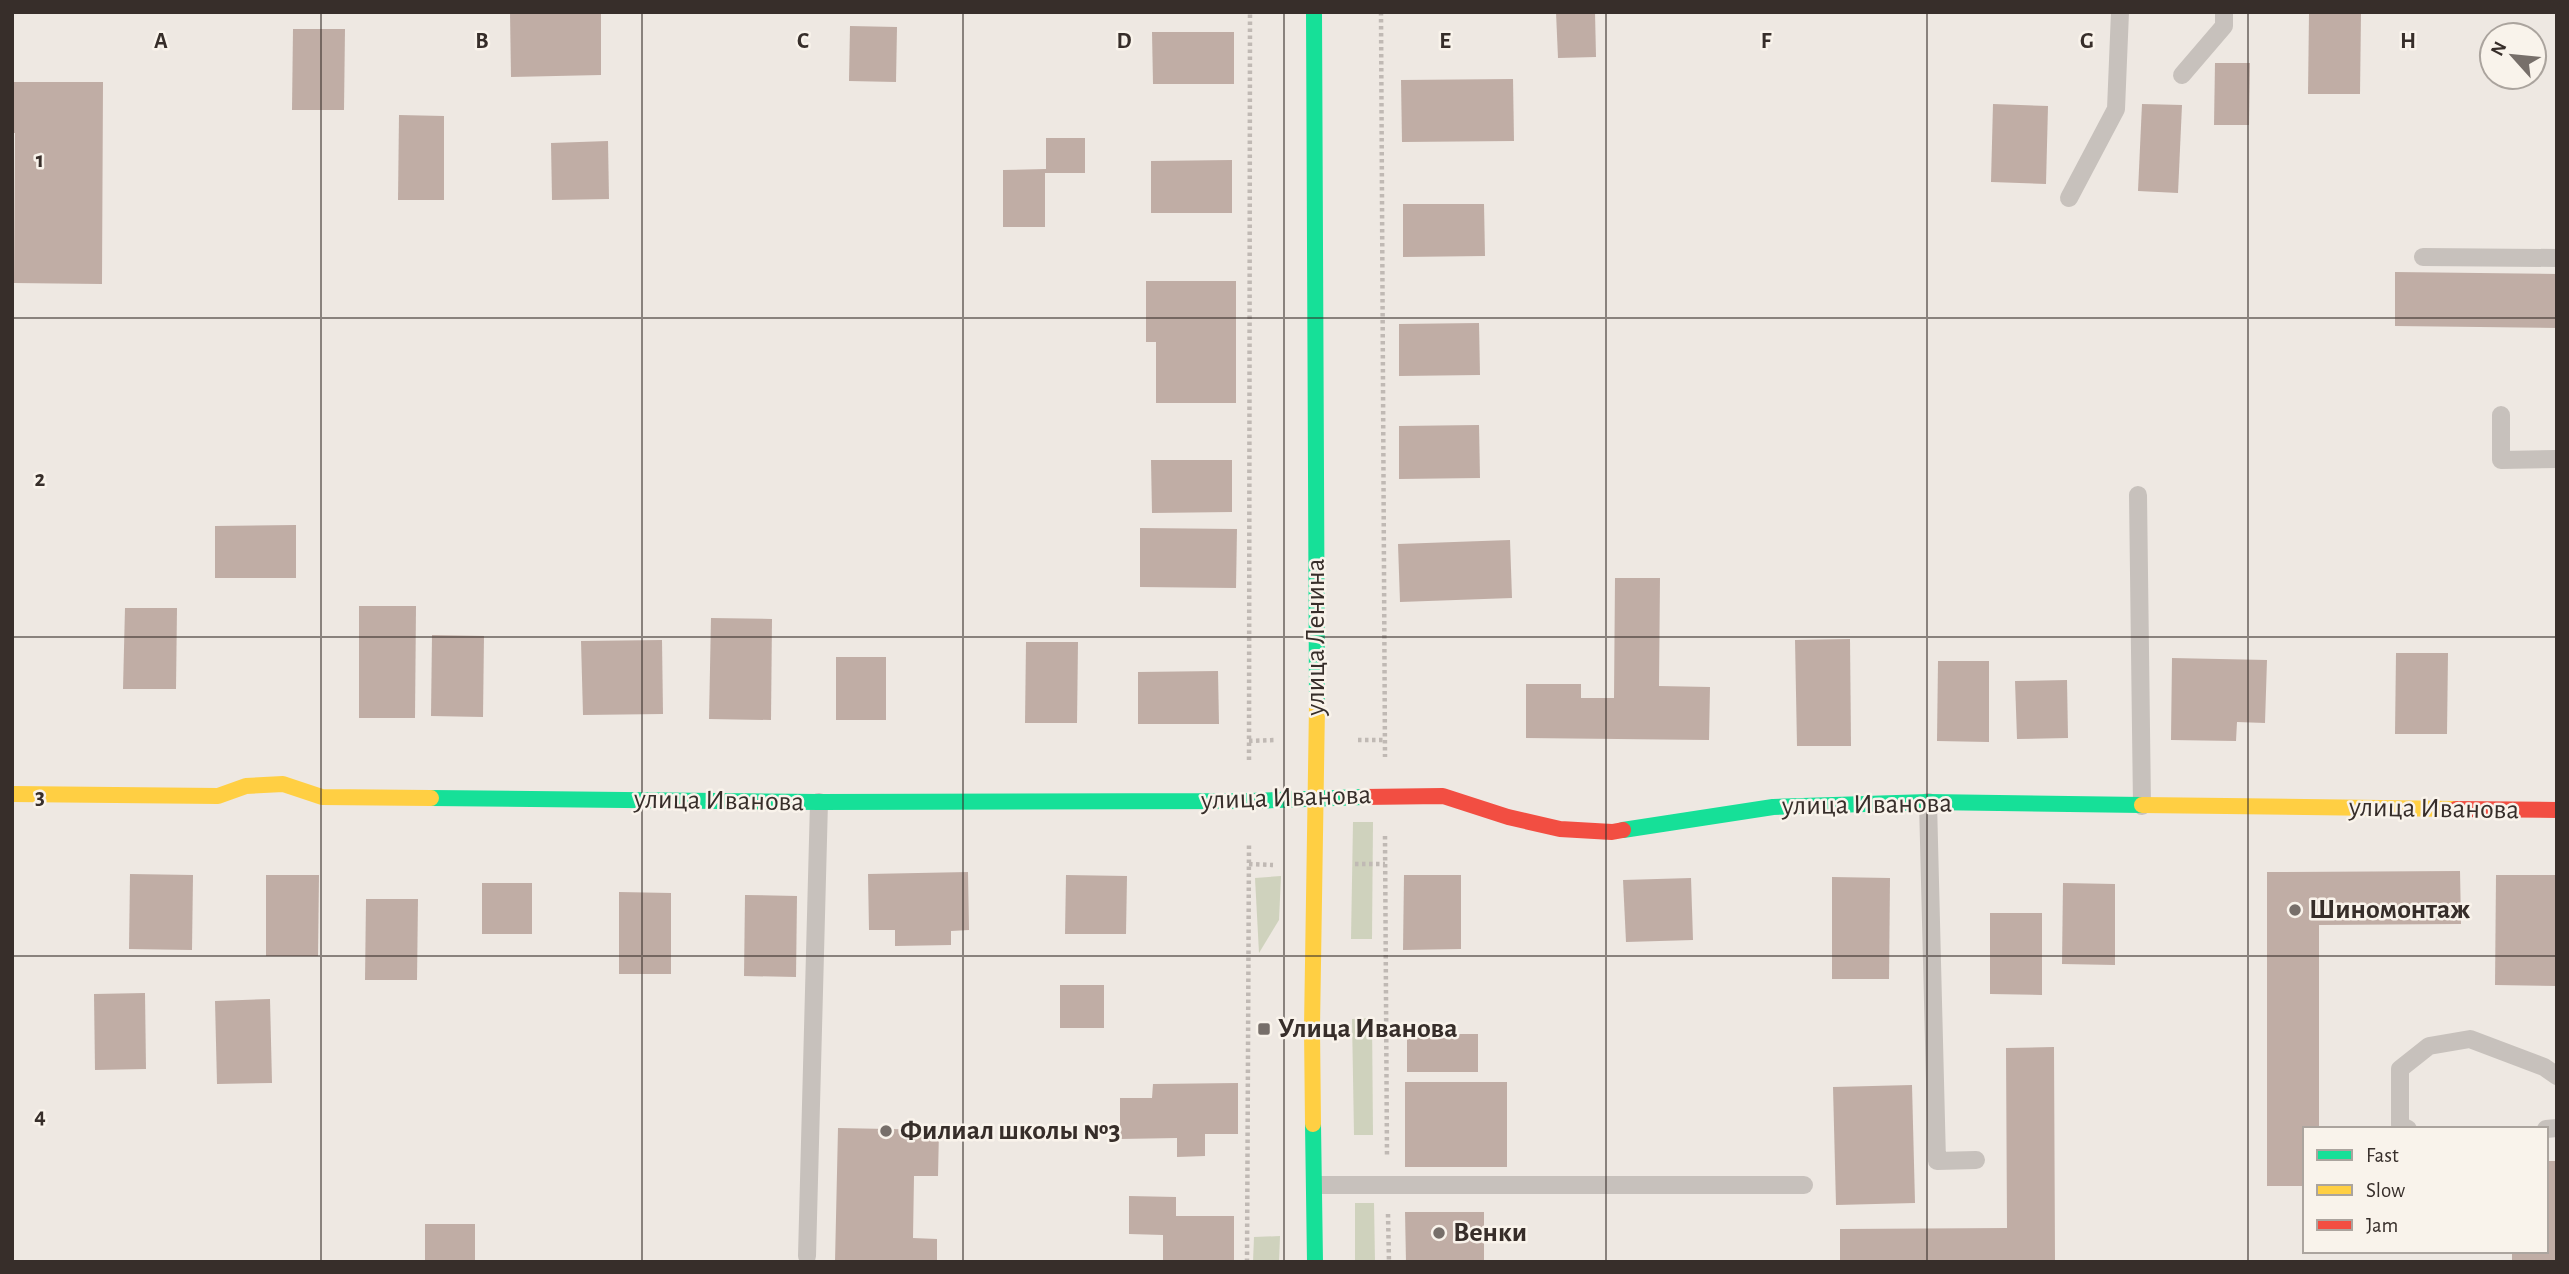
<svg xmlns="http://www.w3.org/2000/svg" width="2569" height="1274" viewBox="0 0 2569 1274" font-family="'Alegreya Sans',sans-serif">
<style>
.green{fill:#cfd2bd}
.building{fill:#c0ada5}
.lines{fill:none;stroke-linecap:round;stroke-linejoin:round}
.path{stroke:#c0b9b4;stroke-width:4.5;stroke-dasharray:3.5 3.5;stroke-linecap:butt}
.lane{stroke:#c7c1bc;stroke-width:18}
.fast{stroke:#16e098;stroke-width:16}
.slow{stroke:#ffcf43;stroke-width:16}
.jam{stroke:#f24e42;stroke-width:16}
.grid{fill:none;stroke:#372e2a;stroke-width:2;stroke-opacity:0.55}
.poi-dot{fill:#776f6a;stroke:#f9f3eb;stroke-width:2.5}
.labels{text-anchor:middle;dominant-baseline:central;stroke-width:5;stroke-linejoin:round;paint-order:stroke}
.street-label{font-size:28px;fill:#372e2a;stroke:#f9f3eb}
.poi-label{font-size:28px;font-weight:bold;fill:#372e2a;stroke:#f9f3eb;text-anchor:start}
.grid-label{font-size:23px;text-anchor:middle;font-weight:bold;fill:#372e2a;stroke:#f9f3eb;stroke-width:5;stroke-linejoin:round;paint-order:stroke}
</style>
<rect width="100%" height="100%" fill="#eee8e2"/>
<g class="green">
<path d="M1353,822h20l-1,117h-21z"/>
<path d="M1281,876l-2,44 -20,33 -4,-75z"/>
<path d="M1372,1018l1,117h-19l-2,-116z"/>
<path d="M1355,1203h19l1,59h-20z"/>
<path d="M1280,1236l-1,26h-26l1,-25z"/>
</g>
<g class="building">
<path d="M510,12h91v63l-90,2z"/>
<path d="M1556,12h39l1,45 -38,1z"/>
<path d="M2309,13l52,1 -1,80h-52z"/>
<path d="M850,26l47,1 -1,55 -47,-1z"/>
<path d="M293,29h52l-1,81h-52z"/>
<path d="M1152,32h82v52h-81z"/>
<path d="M2215,63h35l-1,62h-35z"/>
<path d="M1513,79l1,62 -112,1 -1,-62z"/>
<path d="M12,82h91l-1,202 -88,-1 1,-150h-3z"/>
<path d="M1993,104l55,2 -2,78 -55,-2z"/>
<path d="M2142,104l40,1 -4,88 -40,-2z"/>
<path d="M399,115l45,1v84h-46z"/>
<path d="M1046,138h39v35h-40v54h-42v-57l43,-1z"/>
<path d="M608,141l1,58 -57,1 -1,-57z"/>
<path d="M1232,160v53h-81v-52z"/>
<path d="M1403,204h81l1,52 -82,1z"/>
<path d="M2395,272l162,2v54l-162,-2z"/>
<path d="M1146,281h90v122h-80v-61h-10z"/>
<path d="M1479,323l1,52 -81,1v-52z"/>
<path d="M1479,425l1,53 -81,1v-53z"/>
<path d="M1151,460h81v52l-80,1z"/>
<path d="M296,525v53h-81v-52z"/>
<path d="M1140,528l97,1 -1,59 -96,-1z"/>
<path d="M1510,540l2,58 -112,4 -2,-58z"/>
<path d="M1615,578h45l-1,108 51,1 -1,53 -183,-2v-54h55v14h33z"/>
<path d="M359,606h57l-1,112h-56z"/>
<path d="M125,608h52l-1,81h-53z"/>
<path d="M711,618l61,1 -1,101 -62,-1z"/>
<path d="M432,635l52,1 -1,81 -52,-1z"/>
<path d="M1850,639l1,107h-54l-2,-106z"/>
<path d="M662,640l1,74 -80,1 -2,-74z"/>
<path d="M1026,642h52l-1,81h-52z"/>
<path d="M2396,653h52l-1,81h-52z"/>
<rect x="836" y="657" width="50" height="63"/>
<path d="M2172,658l95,2 -2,63 -28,-1 -1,19 -65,-1z"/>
<path d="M1938,661h51v81l-52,-1z"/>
<path d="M1218,671l1,53h-81v-52z"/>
<path d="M2067,680l1,58 -51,1 -2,-58z"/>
<path d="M2460,871l1,53 -142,1v204h-14v57h-38v-314z"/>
<path d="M968,872l1,58 -18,1v14l-56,1v-16h-26l-1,-56z"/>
<path d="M130,874l63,1 -1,75 -63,-1z"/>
<path d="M266,875h53l-1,81h-52z"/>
<path d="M1066,875l61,1 -1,58h-61z"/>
<path d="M1404,875h57v74l-58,1z"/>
<path d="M2496,875h61v111l-62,-1z"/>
<path d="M1832,877l58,1 -1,101h-57z"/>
<path d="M1691,878l2,62 -67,2 -3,-62z"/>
<rect x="482" y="883" width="50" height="51"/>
<path d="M2063,883l52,1v81l-53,-1z"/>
<path d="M619,892l52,1v81h-52z"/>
<path d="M745,895l52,1 -1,81 -52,-1z"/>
<path d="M366,899h52l-1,81h-52z"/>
<path d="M1990,913h52v82l-52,-1z"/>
<rect x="1060" y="985" width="44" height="43"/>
<path d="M145,993l1,76 -51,1 -1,-76z"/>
<path d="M270,999l2,84 -55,1 -2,-83z"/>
<rect x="1407" y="1034" width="71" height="38"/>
<path d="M2054,1047l1,215h-215v-33l167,-1 -1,-180z"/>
<rect x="1405" y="1082" width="102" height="85"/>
<path d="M1238,1083v51h-33v22l-28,1v-19l-57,1v-41h32l1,-14z"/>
<path d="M1912,1085l3,118 -79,2 -3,-118z"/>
<path d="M838,1128l101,2 -1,46h-24l-1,62 24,1v23h-102z"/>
<path d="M2546,1161h11v101h-45v-11h34z"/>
<path d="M1129,1196l47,1v19h58v46l-71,-2v-25l-34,-1z"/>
<path d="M1405,1212h79v50h-78z"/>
<rect x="425" y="1224" width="50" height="38"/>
</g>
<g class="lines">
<g class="path">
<path d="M1381,12l4,745"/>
<path d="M1358,740h27"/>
<path d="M1249,741l27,-1"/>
<path d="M1249,760l1,-748"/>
<path d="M1385,836l2,320"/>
<path d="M1249,864l24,1"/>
<path d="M1355,864h30"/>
<path d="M1388,1214l1,48"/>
<path d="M1247,1262l2,-419"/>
</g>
<g class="lane">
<path d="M2182,75l42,-49v-14"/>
<path d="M2069,198l47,-89 4,-97"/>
<path d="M2423,257l134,1"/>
<path d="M2501,415v45l56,-1"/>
<path d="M2138,495l4,311"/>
<path d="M1928,802l9,359 39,-1"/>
<path d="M2408,1129l-8,-4v-56l29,-23 41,-7 74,28 13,9"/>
<path d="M2546,1129l11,-1"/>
<path d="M1315,1185h489"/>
<path d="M807,1256l12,-454"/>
</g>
<g class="fast">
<path d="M1314,12l3,694"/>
<path d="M431,798l388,4 430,-1 114,-4"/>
<path d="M1623,830l150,-23 155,-5 214,3"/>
<path d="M1313,1124l2,138"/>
</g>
<g class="slow">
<path d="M12,794l206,2 28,-10 37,-2 39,13 109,1"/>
<path d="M2142,805l314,4"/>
<path d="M1313,1124l-1,-96 5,-322"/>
</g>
<g class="jam">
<path d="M1363,797l80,-1 65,21 52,12 52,3 11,-2"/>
<path d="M2456,809l101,1"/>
</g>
</g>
<path class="grid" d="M321,12v1250M642,12v1250M963,12v1250M1284,12v1250M1606,12v1250M1927,12v1250M2248,12v1250M12,318h2545M12,637h2545M12,956h2545"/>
<g class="poi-dot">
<circle cx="2295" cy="910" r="7"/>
<rect x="1257" y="1022" width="14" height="14" rx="3.5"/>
<circle cx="886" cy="1131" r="7"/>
<circle cx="1439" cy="1233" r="7"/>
</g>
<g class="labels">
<g class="street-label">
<text transform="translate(1316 637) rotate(-90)">улица Ленина</text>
<text transform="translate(1286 798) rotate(-2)">улица Иванова</text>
<text transform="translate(719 801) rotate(1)">улица Иванова</text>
<text transform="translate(1867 805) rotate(-1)">улица Иванова</text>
<text transform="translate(2434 809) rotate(1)">улица Иванова</text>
</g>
<g class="poi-label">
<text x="2309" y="910">Шиномонтаж</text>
<text x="1278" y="1029">Улица Иванова</text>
<text x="900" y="1131">Филиал школы №3</text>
<text x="1453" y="1233">Венки</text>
</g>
</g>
<g class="grid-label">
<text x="161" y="48">A</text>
<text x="482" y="48">B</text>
<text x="803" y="48">C</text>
<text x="1124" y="48">D</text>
<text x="1445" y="48">E</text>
<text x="1766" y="48">F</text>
<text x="2087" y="48">G</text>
<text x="2408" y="48">H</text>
<text x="40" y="167">1</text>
<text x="40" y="486">2</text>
<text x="40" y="804">3</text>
<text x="40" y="1123">4</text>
</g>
<rect width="2569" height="1274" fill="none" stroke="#372e2a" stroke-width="28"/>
<rect x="2303" y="1127" width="245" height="126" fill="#f9f3eb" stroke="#aba49e" stroke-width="2"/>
<rect x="2317" y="1150" width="35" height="10" fill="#16e098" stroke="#aba49e" stroke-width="2"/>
<text x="2366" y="1162" font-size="21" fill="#372e2a">Fast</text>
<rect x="2317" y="1185" width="35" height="10" fill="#ffcf43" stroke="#aba49e" stroke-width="2"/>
<text x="2366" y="1197" font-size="21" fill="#372e2a">Slow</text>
<rect x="2317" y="1220" width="35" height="10" fill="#f24e42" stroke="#aba49e" stroke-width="2"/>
<text x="2366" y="1232" font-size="21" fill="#372e2a">Jam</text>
<g transform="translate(2513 56) rotate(297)"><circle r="33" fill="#f9f3eb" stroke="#aba49e" stroke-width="2"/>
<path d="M0-5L12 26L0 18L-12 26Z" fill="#776f6a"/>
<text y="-10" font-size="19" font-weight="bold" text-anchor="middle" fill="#372e2a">N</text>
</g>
</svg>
